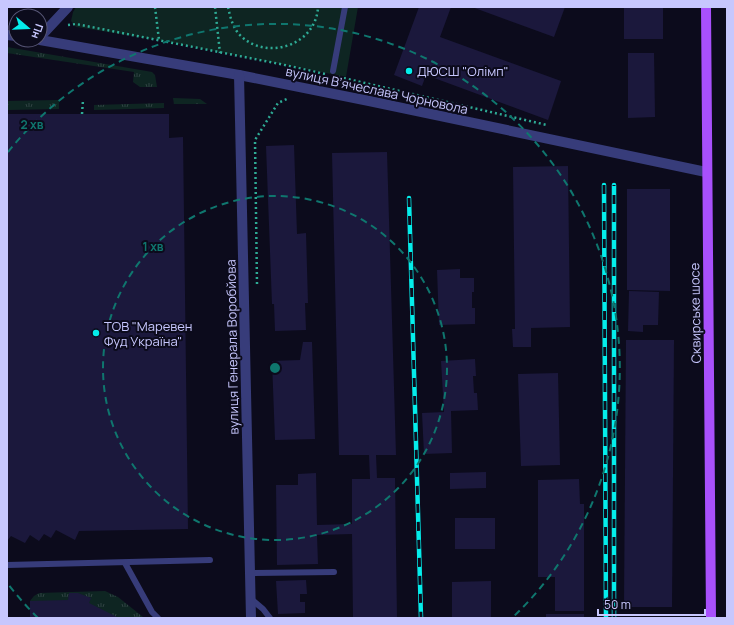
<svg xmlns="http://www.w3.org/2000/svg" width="734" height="625" viewBox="0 0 734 625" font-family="Manrope,sans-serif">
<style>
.grass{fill:url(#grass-tufts)}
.park{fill:#0e2522}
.building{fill:#1b183c}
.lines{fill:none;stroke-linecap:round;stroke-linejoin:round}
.path{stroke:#2eab95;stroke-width:2.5;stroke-dasharray:2 3;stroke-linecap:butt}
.service{stroke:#373c7a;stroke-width:6}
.minor{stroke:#373c7a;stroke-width:10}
.tertiary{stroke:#373c7a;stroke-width:10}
.primary{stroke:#a850fc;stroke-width:10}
.rail-casing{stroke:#04edeb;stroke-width:4.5}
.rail{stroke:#0c0b1c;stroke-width:3;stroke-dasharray:9;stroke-linecap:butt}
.ring{fill:none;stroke:#0f766e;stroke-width:2;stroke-dasharray:7 5}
.poi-dot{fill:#04edeb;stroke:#0c0b1c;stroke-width:1.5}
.labels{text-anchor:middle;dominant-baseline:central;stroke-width:4;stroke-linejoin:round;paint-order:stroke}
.poi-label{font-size:13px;fill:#c7c7fe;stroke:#0c0b1c;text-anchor:start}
.street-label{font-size:13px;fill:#c7c7fe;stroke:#0c0b1c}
.centre{fill:#0f766e;stroke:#0c0b1c;stroke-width:2}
.ring-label{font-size:12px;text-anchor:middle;font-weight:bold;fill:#0f766e;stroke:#0c0b1c;stroke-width:4;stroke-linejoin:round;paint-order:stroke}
</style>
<defs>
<pattern id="grass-tufts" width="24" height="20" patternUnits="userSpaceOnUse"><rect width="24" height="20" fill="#0e2522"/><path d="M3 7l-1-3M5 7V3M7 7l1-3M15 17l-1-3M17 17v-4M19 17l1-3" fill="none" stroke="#304343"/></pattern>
</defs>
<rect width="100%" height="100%" fill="#0c0b1c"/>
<g class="grass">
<path d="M7,47l145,25 3,3 2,12h-17l-7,-5 1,-10 -127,-19z"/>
<path d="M173,98l27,1 7,5h-33z"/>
<path d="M59,100v9l-52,1v-9z"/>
<path d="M164,103v5l-70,2v-5z"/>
<path d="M105,591l13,6 25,20v1h-113v-17l4,-5 5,-3z"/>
</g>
<path class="park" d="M76,7h282l-12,70 -187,-37 -83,-13 -5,-6 2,-9z"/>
<g class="building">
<path d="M419,7h32l-11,30 121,44 -13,39 -122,-45 -4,11 -28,-11z"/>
<path d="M472,7h93l-11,30z"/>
<rect x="624" y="7" width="39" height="32"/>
<path d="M628,53h26l1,64 -27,1z"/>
<path d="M7,114h162v24l14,-1 5,392 -109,2 -4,9 -19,-10 -5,8 -7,-4 -5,7 -9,-6 -5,8 -14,-7 -4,5z"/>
<path d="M294,145l3,89 9,-1 2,70h-3l1,27 -31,1 -1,-27h-2l-6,-158z"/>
<path d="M387,152l9,303h-20l1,23h18l2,140h-44l-1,-84 -35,1 1,29 -41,1 -1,-80h22v-11l18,-1 1,52 35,-1v-45h18l-1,-24h-30l-7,-302z"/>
<path d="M568,166l2,161 -39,1v19h-18l-1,-18h3l-2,-162z"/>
<path d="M627,189h43v102l-43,-1z"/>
<path d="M460,269v9h14v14h-2v16h3v16l-36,1 -2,-55z"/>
<path d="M629,291l30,1 -1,33h-15v7l-15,-1z"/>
<path d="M626,340h48l-2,267h-48z"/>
<path d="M303,342h9l3,97 -40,1 -3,-79 28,-1z"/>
<path d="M475,359l1,17h-3l1,17h3l1,17 -27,1 1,42 -28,1 -2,-41 22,-1 -3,-51z"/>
<path d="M558,373l2,92 -39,1 -3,-92z"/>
<path d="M486,472v16l-36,1v-16z"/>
<path d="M579,479l1,25h4v107h-29v-34h-17v-97z"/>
<rect x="455" y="518" width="40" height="31"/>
<path d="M306,580l1,14h-7v8h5v11l-27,1 -2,-33z"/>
<path d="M491,581v37h-39v-36z"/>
<path d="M69,593h9l13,5 -2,5 30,15h-89v-17l38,-1z"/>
<rect x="546" y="614" width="38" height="4"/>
</g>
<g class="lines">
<g class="path">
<path d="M155,7l4,33"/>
<path d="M215,7l5,46"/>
<path d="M228,7c2,9 4,18 10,26 25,29 78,14 80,-26"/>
<path d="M68,25l8,-1 204,40 45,10"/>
<path d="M339,77l208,48"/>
<path d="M82,114l1,-14"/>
<path d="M257,284l-2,-144 23,-37 11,-5"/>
</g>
<g class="service">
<path d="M333,71l12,-64"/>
<path d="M125,563l27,49 6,6"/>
<path d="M7,565l203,-5"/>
<path d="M250,573l84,-1"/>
<path d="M251,599l12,10 7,9"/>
</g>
<path class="minor" d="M40,37l28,-30"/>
<g class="tertiary">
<path d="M7,35l9,1"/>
<path d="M40,40l199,35 130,26 337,71"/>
<path d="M239,75l12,543"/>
</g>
<path class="primary" d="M706,7l5,611"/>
<g class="rail-casing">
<g id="rail">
<path d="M604,185l2,433"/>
<path d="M409,198l12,420"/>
<path d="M614,618v-433"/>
</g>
</g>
<use href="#rail" class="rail"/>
</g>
<g class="ring">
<circle cx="275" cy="368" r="172"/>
<path d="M38 618A344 344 0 0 1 8 584M8 152A344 344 0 1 1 512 618"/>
</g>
<g class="poi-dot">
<circle cx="409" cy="71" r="4"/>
<circle cx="96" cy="333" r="4"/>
</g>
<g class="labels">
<g class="poi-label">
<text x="417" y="71">ДЮСШ "Олімп"</text>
<text x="104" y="326">ТОВ "Маревен<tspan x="104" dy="15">Фуд Україна"</tspan></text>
</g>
<g class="street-label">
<text transform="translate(377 90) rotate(12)">вулиця Вʼячеслава Чорновола</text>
<text transform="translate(695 313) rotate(-91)">Сквирське шосе</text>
<text transform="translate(232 347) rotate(-91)">вулиця Генерала Воробйова</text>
</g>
</g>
<circle cx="275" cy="368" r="6" class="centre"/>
<g class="ring-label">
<text x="32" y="129">2 хв</text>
<text x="153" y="251">1 хв</text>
</g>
<rect width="734" height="625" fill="none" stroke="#c7c7fe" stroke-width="16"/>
<g transform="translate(28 28) rotate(109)"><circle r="19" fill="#0c0b1c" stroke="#575676"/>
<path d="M0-3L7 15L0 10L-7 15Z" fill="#04edeb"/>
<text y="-6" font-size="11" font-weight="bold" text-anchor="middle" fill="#c7c7fe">Пн</text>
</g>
<path d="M598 609v6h107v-6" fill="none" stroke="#c7c7fe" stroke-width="2"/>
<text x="604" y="609" font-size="12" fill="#c7c7fe" stroke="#0c0b1c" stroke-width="3" paint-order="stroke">50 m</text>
</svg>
